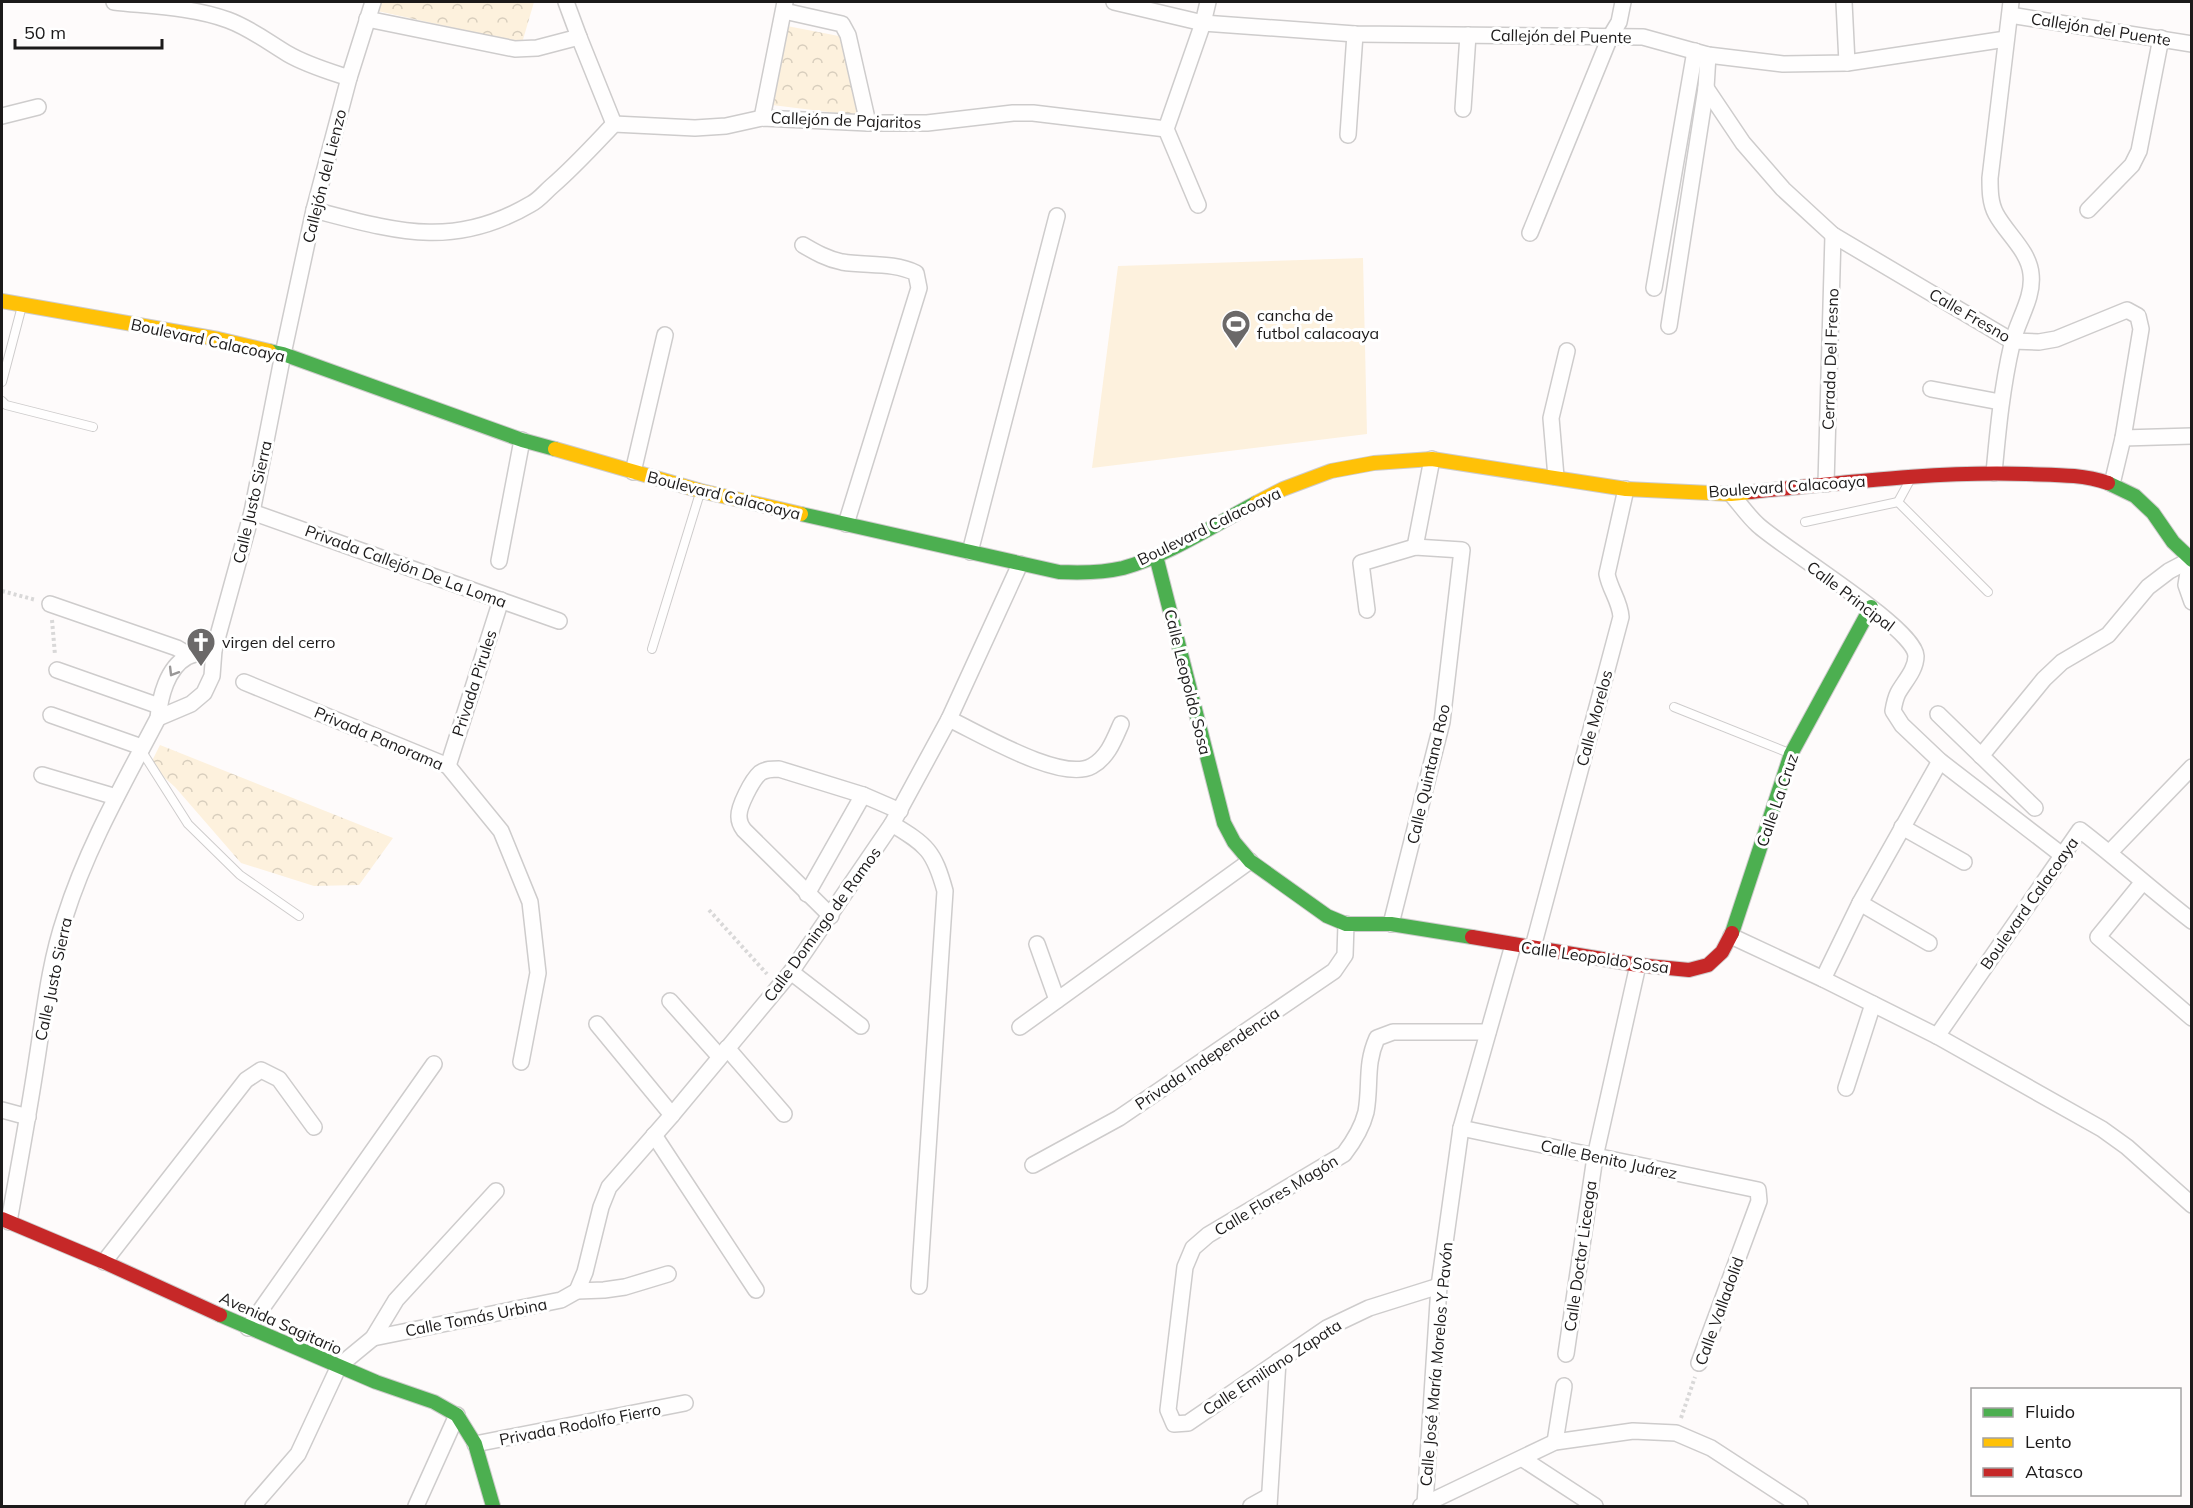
<svg xmlns="http://www.w3.org/2000/svg" width="2193" height="1508" viewBox="0 0 2193 1508" font-family="Mulish,sans-serif">
<style>
.park{fill:url(#park-crowns)}
.garden{fill:#fdf1dd}
.lines{fill:none;stroke-linecap:round;stroke-linejoin:round}
.lane-casing{stroke:#cecccc;stroke-width:10}
.street-casing{stroke:#cecccc;stroke-width:18}
.fast-casing{stroke:#cecccc;stroke-width:16}
.slow-casing{stroke:#cecccc;stroke-width:16}
.jam-casing{stroke:#cecccc;stroke-width:16}
.path{stroke:#d9d8d8;stroke-width:4;stroke-dasharray:3 3;stroke-linecap:butt}
.lane{stroke:#fffefe;stroke-width:8}
.street{stroke:#fffefe;stroke-width:15}
.fast{stroke:#4caf50;stroke-width:14}
.slow{stroke:#ffc107;stroke-width:14}
.jam{stroke:#c62828;stroke-width:14}
.oneway{stroke:#999797}
.labels{text-anchor:middle;dominant-baseline:central;stroke-width:6;stroke-linejoin:round;paint-order:stroke}
.street-label{font-size:16px;fill:#1c1a1a;stroke:#fff}
.poi-label{font-size:16px;fill:#1c1a1a;stroke:#fff;text-anchor:start}
</style>
<defs>
<pattern id="park-crowns" width="20" height="18" patternUnits="userSpaceOnUse" patternTransform="scale(1.5)"><rect width="20" height="18" fill="#fdf1dd"/><path d="M2 6a3 3 0 1 1 6 0M12 15a3 3 0 1 1 6 0" fill="none" stroke="#d8cebd"/></pattern>
</defs>
<rect width="100%" height="100%" fill="#fefbfb"/>
<g class="park">
<path d="M376,2h158l-12,41 -149,-33z"/>
<path d="M787,26l57,11 17,79 -89,-11z"/>
<path d="M160,745l233,93 -34,47 -45,1 -73,-23 -66,-76 -25,-22z"/>
</g>
<path class="garden" d="M1363,258l4,176 -275,34 26,-202z"/>
<g class="lines">
<g class="lane-casing">
<g id="lane">
<path d="M2,382l20,-76"/>
<path d="M2,401l4,4 87,22"/>
<path d="M1898,502l12,-22"/>
<path d="M1805,522l93,-20 90,90"/>
<path d="M652,649l48,-156"/>
<path d="M1674,707l115,46"/>
<path d="M141,750l47,74 52,51 59,41"/>
</g>
</g>
<g class="street-casing">
<g id="street">
<path d="M114,2c37,4 79,5 114,18 22,8 40,22 60,34 19,11 40,17 61,24"/>
<path d="M566,2l13,35"/>
<path d="M1114,2l89,21 152,11 288,3 65,18 75,9 64,-1 159,-24"/>
<path d="M1844,2l3,61"/>
<path d="M784,11l58,13 6,11 20,88"/>
<path d="M2010,15l182,29"/>
<path d="M367,19l148,30 22,-1 42,-11 35,87"/>
<path d="M1706,88l37,55 40,46 50,46 179,106 27,1 17,-3 71,-29 11,6 3,13 -18,109 -11,46"/>
<path d="M1463,109l5,-74"/>
<path d="M2,116l36,-9"/>
<path d="M762,118l23,-116"/>
<path d="M1348,135l7,-101"/>
<path d="M1198,205l-32,-76 37,-106 5,-21"/>
<path d="M314,210c81,21 139,40 217,-6 8,-4 14,-12 21,-18 22,-19 42,-41 62,-62l81,4 31,-2 36,-8 106,5h59l86,-10h20l133,16"/>
<path d="M2088,210l44,-45 7,-14 22,-113"/>
<path d="M1530,233l80,-196 9,-15 4,-20"/>
<path d="M803,245c12,7 24,14 39,17 25,4 51,0 74,11l3,15 -73,236"/>
<path d="M1654,288l41,-237"/>
<path d="M1669,326l37,-238 2,-33"/>
<path d="M1931,389l69,13"/>
<path d="M2123,438l69,-2"/>
<path d="M633,472l32,-137"/>
<path d="M1994,473c4,-44 8,-86 18,-129 5,-23 22,-46 19,-70 -2,-23 -25,-41 -35,-60 -6,-11 -6,-24 -6,-36l21,-176"/>
<path d="M1556,477l-5,-59 16,-67"/>
<path d="M1826,484l7,-249"/>
<path d="M1731,494c9,10 17,22 27,31 26,24 157,103 158,131 0,14 -12,26 -18,37 -3,6 -4,12 -5,18l9,14 38,36 122,94"/>
<path d="M252,512l307,109"/>
<path d="M1415,547l17,-88"/>
<path d="M970,552l87,-336"/>
<path d="M2190,560l-4,25 6,17"/>
<path d="M499,561l23,-121"/>
<path d="M50,604l127,44 12,7"/>
<path d="M1367,610l-6,-47 54,-16 47,3 -20,172 -51,202"/>
<path d="M57,670l102,36"/>
<path d="M244,682l204,84 53,65 29,71 8,71 -17,89"/>
<path d="M1938,714l97,94"/>
<path d="M51,715l85,30 5,5"/>
<path d="M158,718l33,-14 13,-11 8,-17 2,-26 38,-138 31,-158 31,-144 35,-132 24,-76"/>
<path d="M949,719c30,14 113,64 143,47 16,-9 22,-26 29,-42"/>
<path d="M1981,756l63,-77 18,-17 46,-27 40,-48 21,-16 21,-11"/>
<path d="M448,766l53,-166"/>
<path d="M42,775l74,22"/>
<path d="M892,824c35,21 42,27 53,67l-26,395"/>
<path d="M1902,827l62,35"/>
<path d="M2110,852l82,-85"/>
<path d="M2142,883l-44,54 94,81"/>
<path d="M807,894l56,-99"/>
<path d="M1860,903l69,40"/>
<path d="M831,916l-87,-86c-3,-4 -5,-7 -5,-13 -1,-10 13,-37 21,-44 6,-4 12,-4 19,-4l84,26 37,16"/>
<path d="M1731,936l92,43 114,57 165,93 25,18 65,58"/>
<path d="M1037,944l20,56"/>
<path d="M1533,947l88,-330c-1,-16 -11,-27 -14,-43l19,-85"/>
<path d="M791,972l70,54"/>
<path d="M1823,979l37,-76 80,-142"/>
<path d="M670,1001l49,55"/>
<path d="M597,1024l75,91"/>
<path d="M1020,1027l230,-166"/>
<path d="M1937,1036l143,-206c38,29 74,62 112,91"/>
<path d="M727,1048l57,66"/>
<path d="M1846,1088l27,-84"/>
<path d="M2,1110l26,7"/>
<path d="M1461,1128l297,62 1,11 -60,162"/>
<path d="M654,1135l102,155"/>
<path d="M1033,1165l86,-47 215,-147 11,-16 1,-31"/>
<path d="M9,1222c9,-52 19,-104 27,-157 8,-50 13,-101 29,-148 22,-70 59,-134 93,-199 2,-21 9,-50 29,-61 8,-4 19,-5 27,-7"/>
<path d="M104,1262l142,-182 15,-10 18,9 35,48"/>
<path d="M1439,1286l-70,22 -42,20 -139,95 -14,1 -6,-14 17,-143 8,-19 15,-13 136,-81c10,-13 18,-26 22,-42 5,-28 -1,-47 11,-74l16,-6h95"/>
<path d="M577,1291l8,-19 16,-65 8,-20 63,-72 119,-143 101,-148 57,-105 71,-155"/>
<path d="M248,1328l186,-264"/>
<path d="M373,1338l188,-38 16,-9 27,-1 21,-3 43,-13"/>
<path d="M1566,1354l29,-197 43,-192"/>
<path d="M1555,1442l9,-56"/>
<path d="M475,1444l210,-41"/>
<path d="M1523,1459l72,47"/>
<path d="M1425,1504l14,-218 22,-158 52,-183"/>
<path d="M253,1506l45,-52 41,-88 34,-28 23,-38 100,-109"/>
<path d="M416,1506l41,-91"/>
<path d="M1251,1506l18,-10"/>
<path d="M1269,1506l9,-145"/>
<path d="M1421,1506l134,-64 78,-11 43,2 35,15 89,58"/>
</g>
</g>
<g class="fast-casing">
<g id="fast">
<path d="M269,351l14,3 239,86 33,9"/>
<path d="M2108,483l27,13 18,17 20,29 19,18"/>
<path d="M801,514l258,58c21,1 43,1 64,-4 42,-11 93,-44 133,-65"/>
<path d="M1156,556l68,267 10,19 16,19 77,55 19,8h45l81,13"/>
<path d="M1732,933l59,-179 80,-147"/>
<path d="M220,1315l156,67 58,20 23,13 18,29 18,62"/>
</g>
</g>
<g class="slow-casing">
<g id="slow">
<path d="M2,301l216,38 51,12"/>
<path d="M555,449l146,42 100,23"/>
<path d="M1256,503l27,-14 48,-18 43,-8 58,-4 194,30 105,5 20,-2"/>
</g>
</g>
<g class="jam-casing">
<g id="jam">
<path d="M1751,492c92,-9 183,-21 275,-18 28,1 55,0 82,9"/>
<path d="M1472,937l166,28 51,5 19,-5 14,-13 10,-19"/>
<path d="M2,1219l102,43 116,53"/>
</g>
</g>
<g class="path">
<path d="M2,591l34,9"/>
<path d="M52,620l3,35"/>
<path d="M709,910l58,64"/>
<path d="M1681,1418l14,-41"/>
</g>
<use href="#lane" class="lane"/>
<use href="#street" class="street"/>
<use href="#fast" class="fast"/>
<use href="#slow" class="slow"/>
<use href="#jam" class="jam"/>
</g>
<defs><path id="oneway-chevron" d="M-2-3.5L2.5 0L-2 3.5" fill="none" stroke-width="1.6" stroke-linecap="round" stroke-linejoin="round" transform="scale(1.5)"/></defs>
<use class="oneway" href="#oneway-chevron" transform="translate(173 672) rotate(121)"/>
<defs>
<g id="stadium-pin" transform="scale(1.5)"><path d="M0 17L-7.5 6A9.5 9.5 0 1 1 7.5 6Z" fill="#6b6969" stroke="#fff"/><path d="M0-5a6.5 5 0 1 0 0 10a6.5 5 0 1 0 0-10ZM-3.5-1.8h7v3.6h-7Z" fill="#fff"/></g>
<g id="church-pin" transform="scale(1.5)"><path d="M0 17L-7.5 6A9.5 9.5 0 1 1 7.5 6Z" fill="#6b6969" stroke="#fff"/><path d="M-1.2-6h2.4v3.5h3.3v2.4h-3.3V6h-2.4V-.1h-3.3v-2.4h3.3Z" fill="#fff"/></g>
</defs>
<g fill-rule="evenodd">
<use href="#stadium-pin" x="1236" y="324"/>
<use href="#church-pin" x="201" y="642"/>
</g>
<g class="labels">
<g class="street-label">
<text transform="translate(2101 29) rotate(9)">Callejón del Puente</text>
<text transform="translate(1561 36) rotate(1)">Callejón del Puente</text>
<text transform="translate(846 120) rotate(2)">Callejón de Pajaritos</text>
<text transform="translate(324 176) rotate(-76)">Callejón del Lienzo</text>
<text transform="translate(1970 315) rotate(30)">Calle Fresno</text>
<text transform="translate(208 340) rotate(12)">Boulevard Calacoaya</text>
<text transform="translate(1830 359) rotate(-88)">Cerrada Del Fresno</text>
<text transform="translate(1787 486) rotate(-4)">Boulevard Calacoaya</text>
<text transform="translate(724 495) rotate(14)">Boulevard Calacoaya</text>
<text transform="translate(252 502) rotate(-77)">Calle Justo Sierra</text>
<text transform="translate(1209 526) rotate(-26)">Boulevard Calacoaya</text>
<text transform="translate(406 566) rotate(20)">Privada Callejón De La Loma</text>
<text transform="translate(1851 596) rotate(37)">Calle Principal</text>
<text transform="translate(1188 682) rotate(76)">Calle Leopoldo Sosa</text>
<text transform="translate(474 683) rotate(-72)">Privada Pirules</text>
<text transform="translate(1594 718) rotate(-75)">Calle Morelos</text>
<text transform="translate(379 738) rotate(23)">Privada Panorama</text>
<text transform="translate(1428 774) rotate(-77)">Calle Quintana Roo</text>
<text transform="translate(1777 800) rotate(-71)">Calle La Cruz</text>
<text transform="translate(2029 903) rotate(-55)">Boulevard Calacoaya</text>
<text transform="translate(822 924) rotate(-54)">Calle Domingo de Ramos</text>
<text transform="translate(1595 957) rotate(8)">Calle Leopoldo Sosa</text>
<text transform="translate(53 979) rotate(-78)">Calle Justo Sierra</text>
<text transform="translate(1207 1058) rotate(-34)">Privada Independencia</text>
<text transform="translate(1609 1159) rotate(12)">Calle Benito Juárez</text>
<text transform="translate(1276 1195) rotate(-31)">Calle Flores Magón</text>
<text transform="translate(1580 1256) rotate(-82)">Calle Doctor Liceaga</text>
<text transform="translate(1719 1311) rotate(-70)">Calle Valladolid</text>
<text transform="translate(476 1317) rotate(-11)">Calle Tomás Urbina</text>
<text transform="translate(281 1323) rotate(24)">Avenida Sagitario</text>
<text transform="translate(1436 1364) rotate(-85)">Calle José María Morelos Y Pavón</text>
<text transform="translate(1272 1367) rotate(-33)">Calle Emiliano Zapata</text>
<text transform="translate(580 1424) rotate(-11)">Privada Rodolfo Fierro</text>
</g>
<g class="poi-label">
<text x="1257" y="315">cancha de<tspan x="1257" dy="18">futbol calacoaya</tspan></text>
<text x="222" y="642">virgen del cerro</text>
</g>
</g>
<rect width="2193" height="1508" fill="none" stroke="#1c1a1a" stroke-width="6"/>
<rect x="1971" y="1388" width="210" height="108" fill="#ffffff" stroke="#a4a3a3" stroke-width="1.5"/>
<rect x="1983" y="1408" width="30" height="9" fill="#4caf50" stroke="#a4a3a3" stroke-width="1.5"/>
<text x="2025" y="1418" font-size="18" fill="#1c1a1a">Fluido</text>
<rect x="1983" y="1438" width="30" height="9" fill="#ffc107" stroke="#a4a3a3" stroke-width="1.5"/>
<text x="2025" y="1448" font-size="18" fill="#1c1a1a">Lento</text>
<rect x="1983" y="1468" width="30" height="9" fill="#c62828" stroke="#a4a3a3" stroke-width="1.5"/>
<text x="2025" y="1478" font-size="18" fill="#1c1a1a">Atasco</text>
<path d="M15 39v9h147v-9" fill="none" stroke="#1c1a1a" stroke-width="3"/>
<text x="24" y="39" font-size="18" fill="#1c1a1a" stroke="#ffffff" stroke-width="4.5" paint-order="stroke">50 m</text>
</svg>
